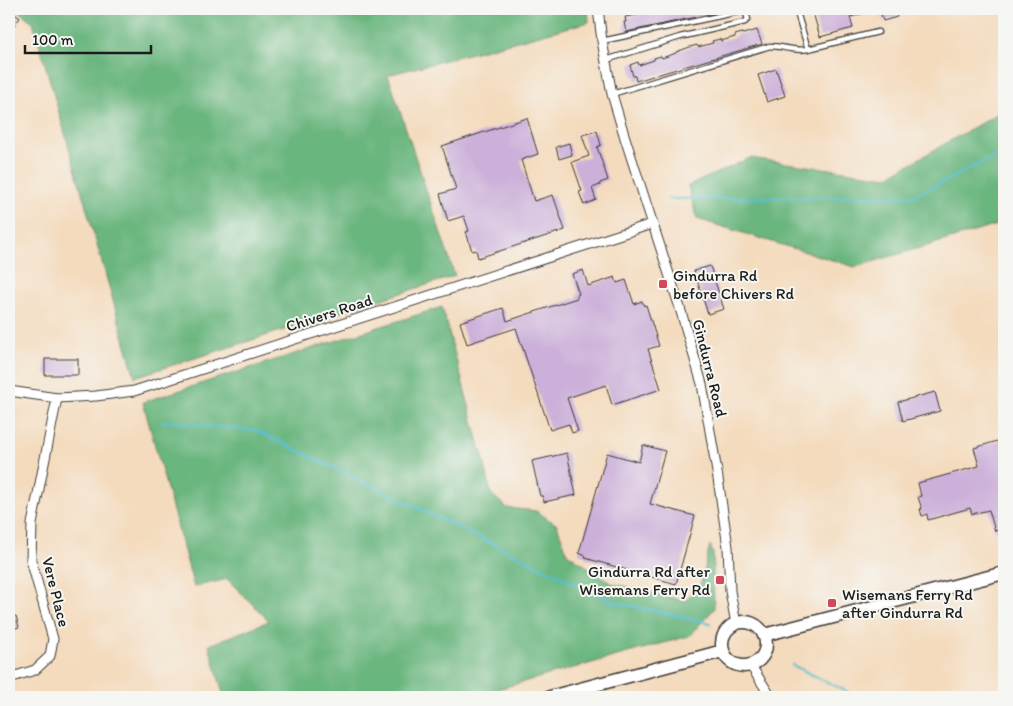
<svg xmlns="http://www.w3.org/2000/svg" width="1013" height="706" viewBox="0 0 1013 706" font-family="Itim,sans-serif">
<style>
.forest{fill:#6bb67f;stroke:#44694e}
.lines{fill:none;stroke-linecap:round;stroke-linejoin:round}
.stream{stroke:#52bdcd;stroke-width:2.5}
.building{fill:#ccb0d9}
.lane-casing{stroke:#3c3934;stroke-width:7}
.street-casing{stroke:#3c3934;stroke-width:11}
.secondary-casing{stroke:#3c3934;stroke-width:15}
.lane{stroke:#fff;stroke-width:4.5}
.street{stroke:#fff;stroke-width:9}
.secondary{stroke:#fff;stroke-width:12}
.poi-dot{fill:#d1495b;stroke:#f6f6f2;stroke-width:2}
.labels{text-anchor:middle;dominant-baseline:central;stroke-width:4;stroke-linejoin:round;paint-order:stroke}
.poi-label{font-size:16px;fill:#1c1c1c;stroke:#f6f6f2;text-anchor:start}
.street-label{font-size:16px;fill:#1c1c1c;stroke:#f6f6f2}
</style>
<rect width="100%" height="100%" fill="#f6f6f2"/>
<filter id="ink" filterUnits="userSpaceOnUse"><feTurbulence type="fractalNoise" baseFrequency=".02" numOctaves="2"/><feDisplacementMap in="SourceGraphic" scale="10" xChannelSelector="R" yChannelSelector="G"/><feConvolveMatrix kernelMatrix="1 2 1 2 8 2 1 2 1" color-interpolation-filters="sRGB"/></filter>
<filter id="wash" filterUnits="userSpaceOnUse"><feTurbulence type="fractalNoise" baseFrequency=".0096" numOctaves="4" result="noise"/><feDisplacementMap in="SourceGraphic" scale="20" xChannelSelector="R" yChannelSelector="G"/><feGaussianBlur stdDeviation="1.12" result="paint"/><feColorMatrix in="noise" values="0 0 0 0 0 0 0 0 0 0 0 0 0 0 0 0 0 1.4 0 .05"/><feComposite in="paint" operator="in"/></filter>
<g filter="url(#wash)">
<rect width="100%" height="100%" fill="#f4dbbe"/>
<g class="forest">
<path d="M16,9h572l1,13 -201,53 67,201 -320,101 -102,-355z"/>
<path d="M1004,110v71l-6,3 6,23v16l-149,44 -158,-48 -9,-33 62,-28 137,19z"/>
<path d="M442,307l43,158 6,29 16,14 29,3 21,14 10,28 44,30 74,18 16,-18 9,-38 3,9 1,55 -25,27 -220,61h-245l-15,-52 60,-24 -42,-42 -33,8 -51,-185z"/>
</g>
<g class="lines">
<g class="stream">
<path d="M669,199l245,-3 90,-44"/>
<path d="M163,421l94,10 357,171 96,21"/>
<path d="M792,665l66,32"/>
</g>
</g>
<g id="blocks">
<g class="building">
<path d="M662,9h71l-107,23 -2,-10h2l-1,-5 23,-4z"/>
<path d="M812,9h60v2l-22,6 3,11 -33,9z"/>
<path d="M880,9h15l2,8 -14,4z"/>
<path d="M12,12l8,6 -11,14v-16z"/>
<path d="M757,30l5,14 -126,37 -1,-5h-2l-3,-11 8,-3 1,3 15,-5v-2l7,-2 1,2 14,-5v-1l14,-5 7,-2 1,2 15,-4 -1,-2 8,-2 1,2 14,-4v-2l7,-2 1,1z"/>
<path d="M776,69l9,27 -18,6 -9,-27z"/>
<path d="M527,118l11,36 -17,6 13,41 19,-6 12,35 -87,28 -2,-8 -4,1 -6,-19 3,-1 -5,-15 -16,5 -8,-27 16,-5 -14,-43z"/>
<path d="M597,131l4,14 -4,2 11,33 -8,3v2l-8,3 4,12 -12,5 -5,-13 3,-1 -10,-29 17,-6 -7,-21z"/>
<path d="M569,143l3,12 -13,4 -3,-12z"/>
<path d="M710,266l14,43 -16,5 -14,-43z"/>
<path d="M583,270l5,16 27,-9 2,6 9,-3 8,24 8,-3 2,5 2,-1 13,41 -11,3 13,40 -49,16 -6,-20 -39,13 11,33 -6,2 -3,-9 -19,6 -34,-102 -49,16 -7,-22 43,-14 4,13 70,-23v-3l2,-1 -7,-20z"/>
<rect x="45" y="359" width="33" height="16"/>
<path d="M935,392l5,19 -37,10 -5,-19z"/>
<path d="M1004,439v89l-9,3 -6,-21 -17,4 -2,-6 -42,12 -1,-6 -5,2 -2,-7h2l-4,-12 3,-1 -3,-13 61,-17 -5,-18z"/>
<path d="M643,445l22,6 -15,53 45,12 -19,68 -91,-26 1,-2 -7,-3 28,-100 32,9z"/>
<path d="M567,453l9,42 -32,7 -1,-6h-3l-8,-35z"/>
<path d="M16,616l3,11 -10,3v-12z"/>
</g>
</g>
</g>
<g filter="url(#ink)">
<use href="#blocks" fill-opacity="0" stroke="#3c3934" stroke-width="1"/>
<g class="lines">
<g class="lane-casing">
<g id="lane">
<path d="M602,41l141,-30 3,3 2,5 -3,3 -65,15 -74,23"/>
<path d="M808,49l70,-17"/>
<path d="M612,94l158,-48c13,0 24,6 38,3l-12,-40"/>
</g>
</g>
<g class="street-casing">
<g id="street">
<path d="M598,9l4,32 10,53 13,44 55,170 22,76 15,88 11,75 2,44 6,33"/>
<path d="M9,391l48,7 39,-2 38,-5 518,-167"/>
<path d="M751,666l20,31"/>
<path d="M9,678l26,-8 15,-14 3,-17 -22,-79 1,-36 25,-126"/>
</g>
</g>
<g class="secondary-casing">
<g id="secondary">
<circle cx="744" cy="644" r="22"/>
<path d="M764,635l240,-62"/>
<path d="M550,697l173,-46"/>
</g>
</g>
<use href="#lane" class="lane"/>
<use href="#street" class="street"/>
<use href="#secondary" class="secondary"/>
</g>
</g>
<g class="poi-dot">
<rect x="658" y="279" width="10" height="10" rx="2.5"/>
<rect x="715" y="575" width="10" height="10" rx="2.5"/>
<rect x="827" y="598" width="10" height="10" rx="2.5"/>
</g>
<g class="labels">
<g class="poi-label">
<text x="673" y="275">Gindurra Rd<tspan x="673" dy="18">before Chivers Rd</tspan></text>
<text x="710" y="571" text-anchor="end">Gindurra Rd after<tspan x="710" dy="18">Wisemans Ferry Rd</tspan></text>
<text x="842" y="594">Wisemans Ferry Rd<tspan x="842" dy="18">after Gindurra Rd</tspan></text>
</g>
<g class="street-label">
<text transform="translate(329 313) rotate(-18)">Chivers Road</text>
<text transform="translate(710 368) rotate(76)">Gindurra Road</text>
<text transform="translate(56 592) rotate(76)">Vere Place</text>
</g>
</g>
<rect width="1013" height="706" fill="none" stroke="#f6f6f2" stroke-width="30"/>
<path d="M25 45v8h126v-8" fill="none" stroke="#1c1c1c" stroke-width="2.5"/>
<text x="32" y="45" font-size="15" fill="#1c1c1c" stroke="#f6f6f2" stroke-width="4" paint-order="stroke">100 m</text>
</svg>
